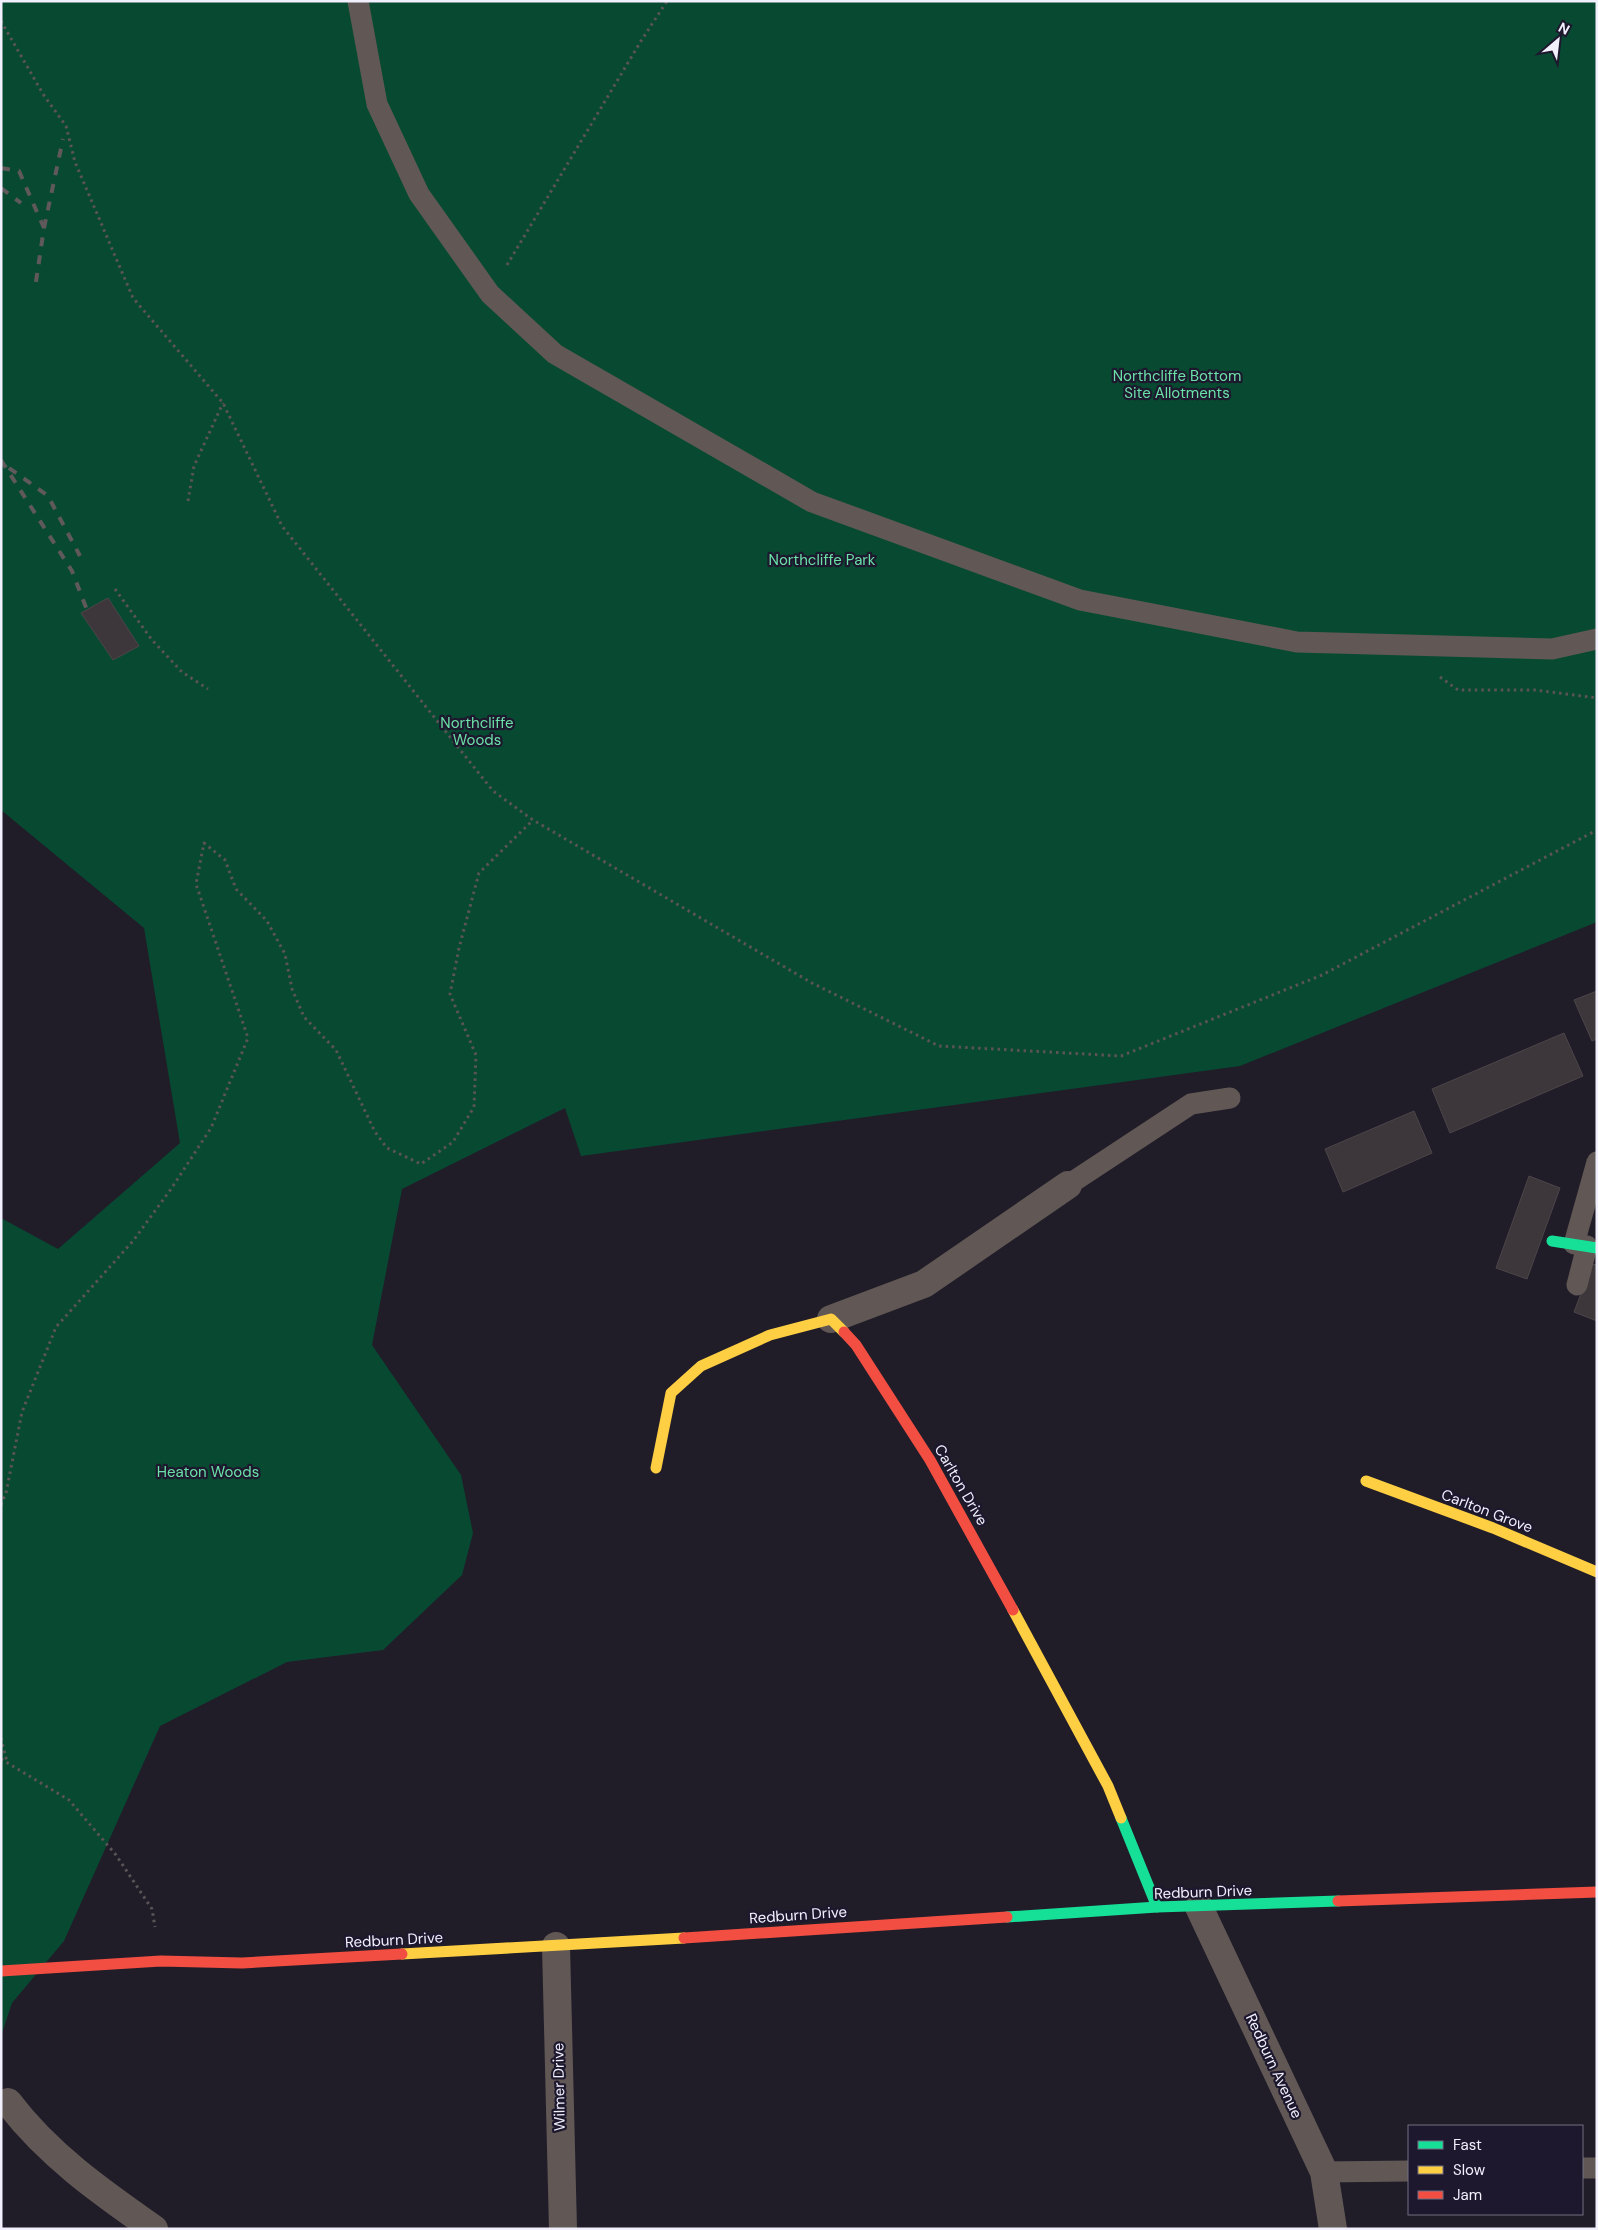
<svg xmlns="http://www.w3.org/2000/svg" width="1598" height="2230" viewBox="0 0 1598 2230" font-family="'DM Sans',sans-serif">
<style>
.green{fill:#084932}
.building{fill:#3d363b;stroke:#4c4549}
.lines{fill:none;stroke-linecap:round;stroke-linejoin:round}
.path{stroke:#5b5457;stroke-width:3;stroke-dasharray:2.5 4;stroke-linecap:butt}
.lane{stroke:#615855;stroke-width:21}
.street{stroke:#615855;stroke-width:28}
.fast{stroke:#16e098;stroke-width:11}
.slow{stroke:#ffcf43;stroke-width:11}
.jam{stroke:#f24e42;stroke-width:11}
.rail{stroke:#5f595c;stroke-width:4;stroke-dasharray:9 9;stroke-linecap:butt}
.labels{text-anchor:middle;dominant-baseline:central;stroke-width:4.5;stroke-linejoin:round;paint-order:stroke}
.park-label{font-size:15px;fill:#6be1a8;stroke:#1d182e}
.street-label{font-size:15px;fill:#f2f0fd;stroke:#1d182e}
</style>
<rect width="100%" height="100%" fill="#201d29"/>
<path class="green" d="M1,1h1596v921l-357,144 -659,90 -16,-48 -163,81 -30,156 89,130 12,58 -11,42 -79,75 -96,12 -127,64 -96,215 -52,62 -11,33v-818l57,31 122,-106 -36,-215 -143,-118z"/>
<g class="building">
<path d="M108,598l31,48 -26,14 -32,-47z"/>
<path d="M1597,991v48l-5,2 -18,-41z"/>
<path d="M1564,1033l19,43 -133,57 -18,-44z"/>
<path d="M1414,1111l18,42 -89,39 -18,-43z"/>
<path d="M1529,1176l31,12 -33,91 -31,-11z"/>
<path d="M1592,1264l5,1v56l-23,-9z"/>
</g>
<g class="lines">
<g class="path">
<path d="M1,21l42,73 23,32 9,36 58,136 90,105 59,123 211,265 40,29 279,163 127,63 182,10 201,-81 275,-145"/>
<path d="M507,265l134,-224 26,-40"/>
<path d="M188,501l6,-35 29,-63"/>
<path d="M115,589l37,51 30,32 26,17"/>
<path d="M1440,677l18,13h77l62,8"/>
<path d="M1,1505l5,-12 16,-81 34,-85 77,-86 38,-52 40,-61 37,-90 -52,-154 8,-41 21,17 11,29 31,32 18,33 7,35 12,28 32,33 39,82 12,16 34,16 32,-22 21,-35 2,-52 -26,-61 9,-46 20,-75 54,-53"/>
<path d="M1,1738l6,24"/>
<path d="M1,1759l68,41 47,55 36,54 3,18"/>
</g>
<g class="lane">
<path d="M358,1l19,103 42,90 71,100 65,60 257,148 268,98 217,42 255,7 45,-10"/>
<path d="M1068,1185l123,-81 39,-6"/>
<path d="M1574,1244l23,-82"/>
<path d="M1577,1285l10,-39"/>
<path d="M1582,2168h15"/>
<path d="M1324,2172l85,-1"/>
</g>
<g class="street">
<path d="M831,1319l93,-35 144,-99"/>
<path d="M1199,1907l125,265 9,57"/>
<path d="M556,1946l7,283"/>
<path d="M8,2102c39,52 93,90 146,127"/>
</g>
<g class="fast">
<path d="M1552,1241l45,7"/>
<path d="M1121,1818l36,89"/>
<path d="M1007,1917l150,-10 181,-6"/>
</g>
<g class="slow">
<path d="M656,1468l15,-75 30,-27 69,-31 61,-16 13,13"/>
<path d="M1366,1481l127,47 104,44"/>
<path d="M1013,1610l95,176 13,32"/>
<path d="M402,1954l282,-16"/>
</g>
<g class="jam">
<path d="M844,1332l12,13 74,115 83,150"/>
<path d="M1338,1901l259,-9"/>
<path d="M684,1938l323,-21"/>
<path d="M1,1971l160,-10 81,2 160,-9"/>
</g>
<g class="rail">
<path d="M1,168l18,3 25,57 -9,60"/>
<path d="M1,188l20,15"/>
<path d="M44,228l19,-89"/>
<path d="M1,460l71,111 15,39"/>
<path d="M9,468l39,28 32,60"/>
</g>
</g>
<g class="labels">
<g class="park-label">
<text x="1177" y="376">Northcliffe Bottom<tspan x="1177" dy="17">Site Allotments</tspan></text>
<text x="822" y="560">Northcliffe Park</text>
<text x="477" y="723">Northcliffe<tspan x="477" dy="17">Woods</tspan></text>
<text x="208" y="1472">Heaton Woods</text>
</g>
<g class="street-label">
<text transform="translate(961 1485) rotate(60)">Carlton Drive</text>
<text transform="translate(1487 1511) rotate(21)">Carlton Grove</text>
<text transform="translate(1203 1892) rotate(-2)">Redburn Drive</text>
<text transform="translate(798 1915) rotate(-4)">Redburn Drive</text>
<text transform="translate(394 1940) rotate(-3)">Redburn Drive</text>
<text transform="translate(1274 2066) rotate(65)">Redburn Avenue</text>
<text transform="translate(559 2087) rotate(-91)">Wilmer Drive</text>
</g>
</g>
<rect width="1598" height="2230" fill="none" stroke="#f2f0fd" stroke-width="5"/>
<rect x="1408" y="2125" width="175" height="90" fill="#1d182e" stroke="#726e81"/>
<rect x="1418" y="2141" width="25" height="8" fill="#16e098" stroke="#726e81"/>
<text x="1453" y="2150" font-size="15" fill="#f2f0fd">Fast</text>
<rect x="1418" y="2166" width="25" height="8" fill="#ffcf43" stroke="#726e81"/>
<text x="1453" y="2175" font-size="15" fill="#f2f0fd">Slow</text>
<rect x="1418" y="2191" width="25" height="8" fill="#f24e42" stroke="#726e81"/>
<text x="1453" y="2200" font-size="15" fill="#f2f0fd">Jam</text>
<g transform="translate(1558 40) rotate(28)" stroke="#1d182e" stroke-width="4" paint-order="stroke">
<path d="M0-4L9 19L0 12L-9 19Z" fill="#f2f0fd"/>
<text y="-8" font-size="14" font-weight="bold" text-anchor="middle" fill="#f2f0fd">N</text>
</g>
</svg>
